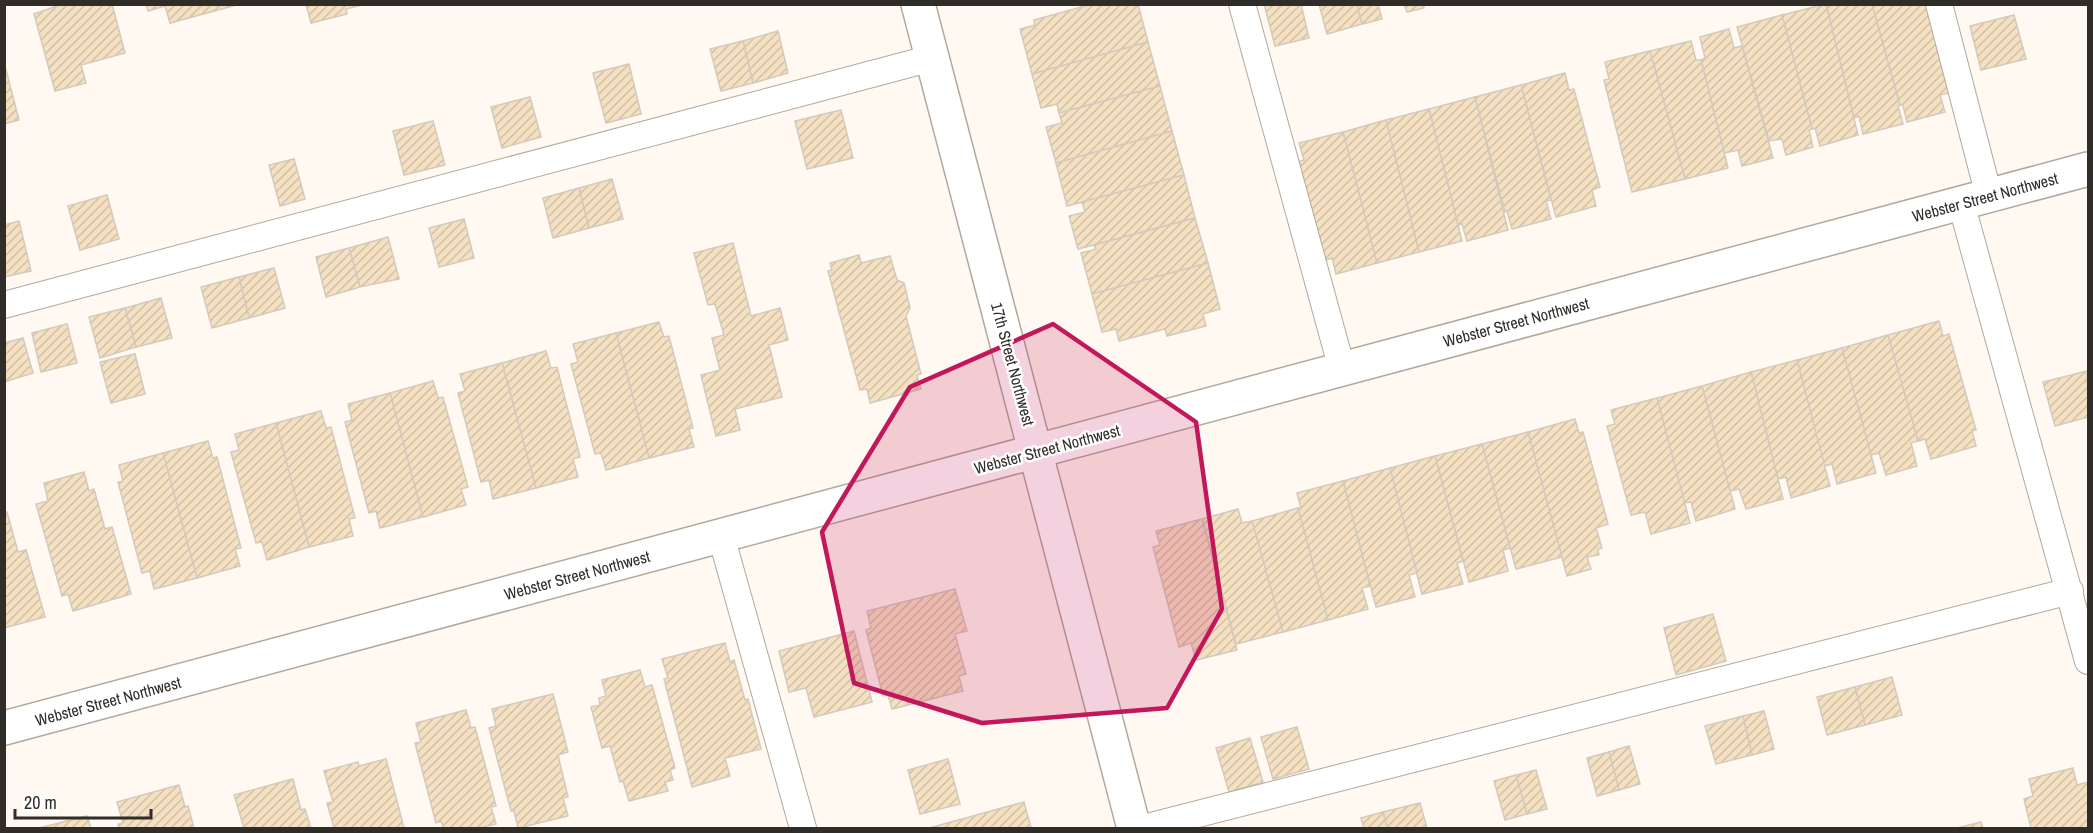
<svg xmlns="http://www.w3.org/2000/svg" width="2093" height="833" viewBox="0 0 2093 833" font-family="'Archivo Narrow',sans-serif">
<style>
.building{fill:url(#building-hatch);stroke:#d3cabd;stroke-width:1.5}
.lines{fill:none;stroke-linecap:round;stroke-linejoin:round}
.lane-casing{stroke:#b2a99c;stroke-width:28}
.street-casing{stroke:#b2a99c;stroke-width:36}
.lane{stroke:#fff;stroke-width:26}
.street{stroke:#fff;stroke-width:33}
.marked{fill:#c2185b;fill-opacity:0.2;stroke:#c2185b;stroke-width:4.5;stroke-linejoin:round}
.labels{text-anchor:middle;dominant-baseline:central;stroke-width:5;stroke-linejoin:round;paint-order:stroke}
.street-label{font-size:16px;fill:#302c27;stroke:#fff}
</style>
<defs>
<pattern id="building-hatch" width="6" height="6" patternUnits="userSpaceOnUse" patternTransform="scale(1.5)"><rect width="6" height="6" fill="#f5e1c2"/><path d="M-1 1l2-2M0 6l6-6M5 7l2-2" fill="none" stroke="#d2c1a7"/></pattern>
</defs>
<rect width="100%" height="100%" fill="#fff9f1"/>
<g class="building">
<path d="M62,4h50l13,49 -44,12 5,18 -31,8 -21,-77z"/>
<path d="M146,4h94l-70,19 -5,-17 -17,5z"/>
<path d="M306,4h56v1l-16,4 1,5 -36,9z"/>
<path d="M1092,4h46l10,38 -116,32 -12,-45 15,-4 -1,-5z"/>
<path d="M1264,4h37l8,34 -34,8z"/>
<path d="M1319,4h38l5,20 -35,10z"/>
<path d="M1357,4h21l4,15 -20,5z"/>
<path d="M1404,4h19l1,4 -17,4z"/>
<path d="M1826,4h46l28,101 -2,1 5,18 -40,10 -4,-18 -5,2z"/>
<path d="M1826,4l32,131 -38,11 -5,-18 -3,1 -30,-114z"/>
<path d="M1872,4h55l22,89 -9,2 5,17 -38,10 -4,-17h-3z"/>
<path d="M1782,15l30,114 -3,1 4,17 -27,8 -4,-16 -13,2 -32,-114z"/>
<path d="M2014,15l12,44 -45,11 -11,-44z"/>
<path d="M1729,29l5,19 8,-2 31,112 -31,8 -4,-16 -14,3 -23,-93 4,-2 -5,-21z"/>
<path d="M778,31l10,42 -35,10 -10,-42z"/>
<path d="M743,41l10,42 -32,8 -11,-42z"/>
<path d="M1691,41l5,19h5l27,108 -43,11 -35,-128z"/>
<path d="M1148,42l12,44 -101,27 -2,-9 -16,4 -9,-34z"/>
<path d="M1650,51l35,128 -53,13 -28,-112 5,-1 -4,-17z"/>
<path d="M4,62l15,58 -15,4z"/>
<path d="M629,64l12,50 -35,9 -13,-50z"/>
<path d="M1565,73l4,17 5,-1 26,98 -8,3 4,16 -40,11 -35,-132z"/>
<path d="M1521,85l30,115 -5,1 5,18 -39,10 -5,-18 -2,1 -30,-115z"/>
<path d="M1160,86l12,45 -116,32 -10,-36 16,-4 -3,-10z"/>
<path d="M530,97l11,40 -39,11 -11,-41z"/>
<path d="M1475,97l33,133 -41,11 -5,-17 -4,1 -29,-116z"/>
<path d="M1429,109l33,132 -43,11 -33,-132z"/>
<path d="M841,110l12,48 -46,11 -12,-48z"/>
<path d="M1386,120l33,132 -42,11 -34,-131z"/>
<path d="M433,121l12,44 -41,10 -11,-44z"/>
<path d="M1172,131l12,44 -117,31 -11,-43z"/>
<path d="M1343,132l34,131 -41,11 -4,-16 -9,3 -26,-99 7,-2 -5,-17z"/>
<path d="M294,159l11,40 -25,7 -11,-41z"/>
<path d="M1184,175l11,43 -117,31 -9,-33 16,-4 -3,-10z"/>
<path d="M612,179l11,40 -34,9 -10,-40z"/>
<path d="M579,188l10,40 -36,10 -10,-40z"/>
<path d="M107,195l12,44 -39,11 -12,-44z"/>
<path d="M1195,218l13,45 -116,31 -11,-41 15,-4 -2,-4z"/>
<path d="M464,219l10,39 -35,9 -10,-39z"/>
<path d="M19,221l12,50 -27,6v-52z"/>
<path d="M388,237l11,42 -39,8 -11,-39z"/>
<path d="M733,243l18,73 29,-8 8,32 -19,5 13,52 -47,12 5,21 -24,6 -15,-61 19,-5 -8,-32 12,-3 -9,-31 -7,1 -14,-52z"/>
<path d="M349,248l11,39 -34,10 -10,-40z"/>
<path d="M859,255l2,8 29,-7 7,24 7,3 6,25 -4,8 15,58 -4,1 4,14 -51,14 -3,-14 -7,1 -32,-119 4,-1 -2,-7z"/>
<path d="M1208,263l12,46 -17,5 3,12 -39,10 -2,-7 -46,12 -3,-12 -14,3 -10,-38z"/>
<path d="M274,268l11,40 -36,10 -10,-41z"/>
<path d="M239,277l10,41 -37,10 -11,-41z"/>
<path d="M161,298l11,40 -36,9 -11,-39z"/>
<path d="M125,308l11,39 -36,11 -11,-41z"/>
<path d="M1939,321l4,15 6,-2 27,96 -4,1 4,15 -45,13 -6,-20 -7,2 -30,-106z"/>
<path d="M659,322l5,15 5,-1 24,92 -4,1 5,18 -45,11 -33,-125z"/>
<path d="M67,324l10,39 -36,9 -9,-39z"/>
<path d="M616,333l33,125 -43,12 -5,-17 -6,1 -24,-90 7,-2 -5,-18z"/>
<path d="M1888,335l30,106 -7,2 6,23 -31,9 -7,-22 -8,2 -29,-107z"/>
<path d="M23,338l10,35 -29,9v-39z"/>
<path d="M1842,348l34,125 -39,11 -5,-20 -8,2 -27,-106z"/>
<path d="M546,351l5,17 6,-1 23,90 -7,2 5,18 -42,11 -34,-125z"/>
<path d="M135,354l10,40 -34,9 -11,-41z"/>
<path d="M1797,360l33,126 -39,12 -5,-21 -8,2 -27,-107z"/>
<path d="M502,363l34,125 -43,11 -4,-19 -8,2 -23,-89 7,-2 -5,-17z"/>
<path d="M2087,371l1,46 -33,9 -12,-44z"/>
<path d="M1751,372l32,127 -37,10 -7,-20 -9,2 -28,-105z"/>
<path d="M433,381l5,17 5,-1 25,90 -7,2 5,16 -43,12 -33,-124z"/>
<path d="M1702,386l33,123 -39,12 -5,-19 -7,1 -27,-105z"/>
<path d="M390,393l33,124 -43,11 -4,-17 -7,2 -24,-91 7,-2 -4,-16z"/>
<path d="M1657,398l33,125 -39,11 -6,-22 -14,3 -24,-89 8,-2 -4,-14z"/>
<path d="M321,411l5,17 5,-1 24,91 -6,1 4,17 -44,11 -33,-124z"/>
<path d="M1575,419l4,14 4,-1 25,92 -12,4 6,20 -4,1 1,6 -12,2 4,12 -24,7 -39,-144z"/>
<path d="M276,423l33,124 -42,13 -5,-18 -6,1 -25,-91 8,-2 -4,-16z"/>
<path d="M1528,432l34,125 -46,12 -34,-125z"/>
<path d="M208,441l5,17 4,-1 24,91 -6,1 5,17 -43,12 -34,-125z"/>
<path d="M1482,444l28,104 -7,2 5,21 -39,11 -34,-126z"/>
<path d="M163,453l34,125 -43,11 -4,-18 -8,2 -24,-91 5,-1 -4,-16z"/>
<path d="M1435,456l28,105 -6,2 6,21 -41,10 -32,-126z"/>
<path d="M1390,468l27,105 -8,2 6,22 -39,10 -33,-126z"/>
<path d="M84,472l5,19 5,-2 11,40 7,-2 19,67 -58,17 -5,-17 -6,2 -26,-92 12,-3 -4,-18z"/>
<path d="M1343,481l27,105 -8,2 6,21 -40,11 -30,-112h3l-4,-15z"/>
<path d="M1298,508l30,112 -45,12 -31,-111z"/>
<path d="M1238,509l4,14 10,-2 31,111 -47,12 -34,-125z"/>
<path d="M7,512l11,40 8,-2 19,67 -41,11v-115z"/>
<path d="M1202,519l35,131 -41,10 -5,-17 -12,4 -26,-100 7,-2 -4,-14z"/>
<path d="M955,589l12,42 -12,3 11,40 -7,2 4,15 -71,18 -4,-14 -5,1 -17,-66 5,-2 -4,-17z"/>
<path d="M1713,614l13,47 -50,14 -12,-47z"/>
<path d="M854,631l18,71 -58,15 -8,-29 -17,4 -10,-41z"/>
<path d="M725,643l5,19 4,-2 11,40 3,-1 13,50 -36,9 5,18 -38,11 -28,-108 4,-1 -6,-19z"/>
<path d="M640,670l5,17 7,-2 23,83 -5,2 3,10 -8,2 3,9 -39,10 -6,-20 -3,1 -10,-36 -8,2 -11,-41 9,-2 -1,-7 7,-2 -4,-16z"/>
<path d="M1892,677l10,38 -37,10 -10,-38z"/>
<path d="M1855,687l10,38 -38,10 -10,-38z"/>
<path d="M553,694l15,58 -10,3 10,42 -5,1 5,18 -50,12 -4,-17h-3l-22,-83 7,-2 -4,-17z"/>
<path d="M466,710l5,18 4,-1 21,79 -5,1 5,17 -17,4h-36l-2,-7 -5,2 -21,-80 6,-1 -5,-19z"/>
<path d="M1764,711l10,38 -22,6 -9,-39z"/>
<path d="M1743,716l9,39 -36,9 -11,-38z"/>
<path d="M1297,727l12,42 -36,10 -12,-42z"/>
<path d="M1250,738l13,44 -34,10 -13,-44z"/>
<path d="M1629,746l11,38 -21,6 -10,-38z"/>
<path d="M1609,752l10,38 -22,6 -10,-38z"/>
<path d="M386,759l18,69h-70l-7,-25 6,-1 -9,-31 34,-9 1,4z"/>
<path d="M948,759l12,45 -40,10 -12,-44z"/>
<path d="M2073,768l4,17 11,-3v46h-57l-7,-29 9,-3 -4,-17z"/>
<path d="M1536,770l11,39 -20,5 -11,-39z"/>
<path d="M1516,775l11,39 -22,6 -11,-39z"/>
<path d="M293,779l8,31 4,-1 6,19h-67l-10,-33z"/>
<path d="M179,785l6,22 3,-1 6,22h-75l-1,-4 5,-1 -6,-21z"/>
<path d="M1024,802l7,26h-102z"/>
<path d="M1420,803l7,25h-40l-4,-16z"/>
<path d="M1383,812l4,16h-23l-3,-10z"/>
<path d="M87,816l4,12h-52z"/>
<path d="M1981,822l2,6h-26z"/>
</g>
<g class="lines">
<g class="lane-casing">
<g id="lane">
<path d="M1242,4l100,365"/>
<path d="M1939,4l50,192"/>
<path d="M1961,203l127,458"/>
<path d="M4,305l928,-247"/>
<path d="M721,536l82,292"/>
<path d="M1143,828l927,-237"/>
</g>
</g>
<g class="street-casing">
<g id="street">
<path d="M918,4l216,824"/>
<path d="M4,728l2084,-559"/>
</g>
</g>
<use href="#lane" class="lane"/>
<use href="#street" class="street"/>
</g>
<path class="marked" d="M1053,324l143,98 26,187 -55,99 -185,15 -128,-40 -32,-151 88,-145z"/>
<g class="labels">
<g class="street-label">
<text transform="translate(1985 197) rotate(-15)">Webster Street Northwest</text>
<text transform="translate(1516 322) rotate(-15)">Webster Street Northwest</text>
<text transform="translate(1013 364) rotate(75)">17th Street Northwest</text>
<text transform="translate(1047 449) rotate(-15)">Webster Street Northwest</text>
<text transform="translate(577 575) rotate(-15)">Webster Street Northwest</text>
<text transform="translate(108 701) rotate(-15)">Webster Street Northwest</text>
</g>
</g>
<rect width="2093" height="833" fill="none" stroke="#302c27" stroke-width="12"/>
<path d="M15 809v9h136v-9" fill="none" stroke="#302c27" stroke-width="3"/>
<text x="24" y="809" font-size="18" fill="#302c27" stroke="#ffffff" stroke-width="4.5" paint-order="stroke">20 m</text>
</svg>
